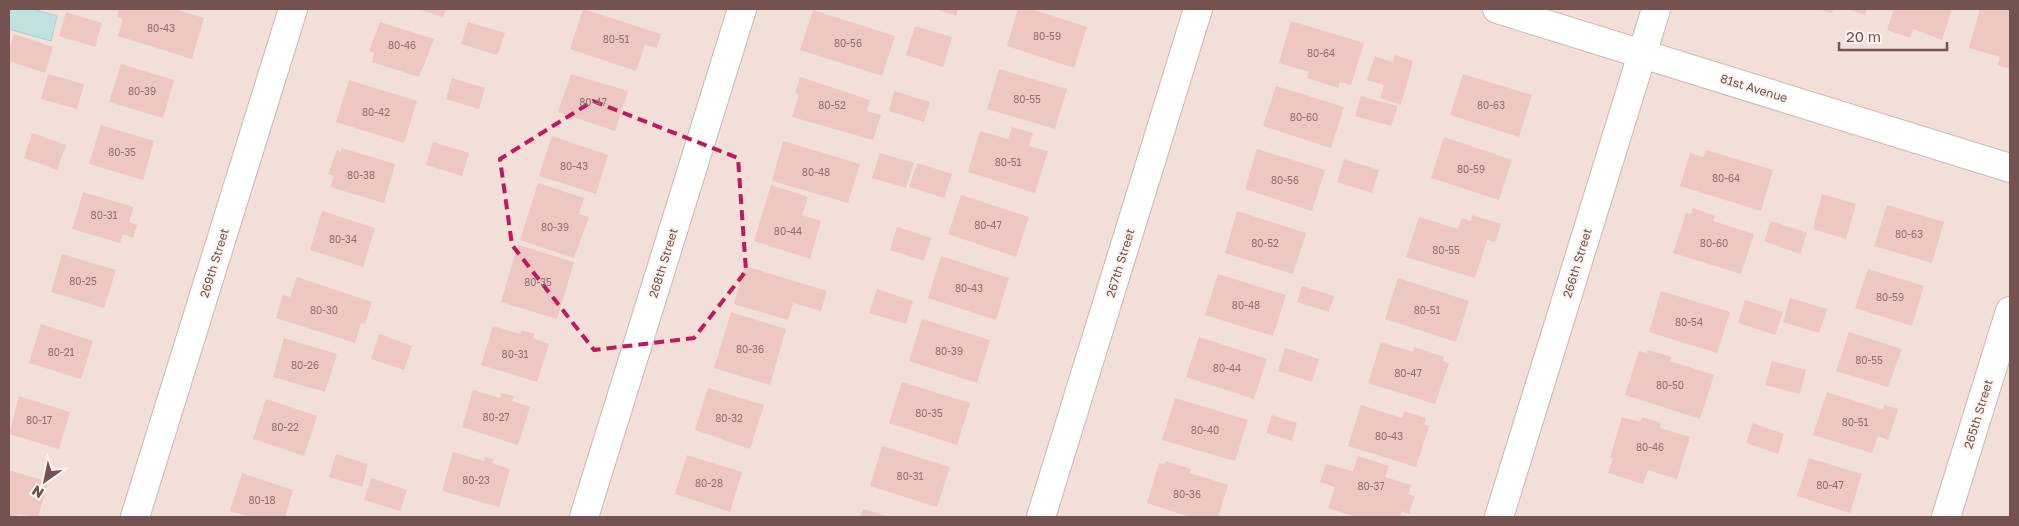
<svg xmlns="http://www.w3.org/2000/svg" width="2019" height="526" viewBox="0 0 2019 526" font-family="'Golos Text',sans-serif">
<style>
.residential{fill:#f1dfd8}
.water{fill:#bfe2de;stroke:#a6d3ce}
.building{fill:#edc8c3}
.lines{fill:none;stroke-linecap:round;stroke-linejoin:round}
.minor-casing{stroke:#ceb7b3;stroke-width:30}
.minor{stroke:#fff;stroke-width:28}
.marked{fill:none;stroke:#c2185b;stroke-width:4;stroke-dasharray:10 6;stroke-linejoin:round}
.labels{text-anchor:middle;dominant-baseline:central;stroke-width:4;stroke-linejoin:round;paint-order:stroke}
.number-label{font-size:10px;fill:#92706c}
.street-label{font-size:12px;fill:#73524f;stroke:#fdf4ef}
</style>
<rect width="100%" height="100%" fill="#faefe9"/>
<rect class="residential" x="9" y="9" width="2001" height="508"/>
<path class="water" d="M9,9h23l25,7 -6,25 -42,-12z"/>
<g class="building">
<path d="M119,9h55l30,9 -12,41 -74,-23 5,-17 -6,-2z"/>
<path d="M418,9h28l-3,8z"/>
<path d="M583,9l78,25 -4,14 -12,-3 -9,26 -66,-22z"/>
<path d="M936,9h22l-2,7z"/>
<path d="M1018,9h13l56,18 -13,41 -67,-22z"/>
<path d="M1819,9h14l-1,4z"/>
<path d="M1847,9h20l-2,6z"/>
<path d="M1894,9h58l-10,31 -29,-11 -3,9 -23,-8z"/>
<path d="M1980,9l30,1v59l-12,-4 2,-8 -31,-9z"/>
<path d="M813,10l82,26 -13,40 -82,-26z"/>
<path d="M66,12l36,11 -7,24 -36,-11z"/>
<path d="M1291,21l73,22 -13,42 -11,-3 -2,6 -31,-10 2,-6 -30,-9z"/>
<path d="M380,22l54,17 -15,38 -47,-15 2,-9 -5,-2z"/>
<path d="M468,22l37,11 -8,22 -36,-11z"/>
<path d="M915,26l37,11 -9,30 -37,-12z"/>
<path d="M14,34l39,13 -8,26 -36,-12v-9z"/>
<path d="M1395,55l18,6 -12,44 -21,-7 4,-13 -17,-5 8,-24 17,6z"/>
<path d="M121,64l53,16 -11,38 -54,-16z"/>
<path d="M999,69l68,20 -12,40 -68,-20z"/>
<path d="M48,74l36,10 -7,25 -36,-10z"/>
<path d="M571,74l57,17 -13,40 -57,-19z"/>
<path d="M1463,74l69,21 -13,42 -69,-22z"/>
<path d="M800,77l70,23 -3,11 14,4 -8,25 -81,-23 7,-23 -4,-1z"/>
<path d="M452,78l33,10 -6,21 -33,-10z"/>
<path d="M349,80l68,21 -13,42 -68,-21z"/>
<path d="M1276,86l68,21 -13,41 -68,-22z"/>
<path d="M894,91l36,11 -6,20 -35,-11z"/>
<path d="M1361,96l37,10 -7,20 -36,-10z"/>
<path d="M101,125l53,16 -11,39 -54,-16z"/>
<path d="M1012,127l21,6 -4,13 19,5 -13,42 -67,-21 12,-41 28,8z"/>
<path d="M32,133l34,12 -9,25 -33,-12z"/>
<path d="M552,136l56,19 -12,39 -57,-18z"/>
<path d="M1444,137l68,23 -13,40 -68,-22z"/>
<path d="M783,141l77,23 -12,39 -76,-22z"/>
<path d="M433,142l36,11 -7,23 -36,-11z"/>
<path d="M342,148l53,16 -11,39 -54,-16 4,-11 -6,-2 9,-24 4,2z"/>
<path d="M1257,149l68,21 -13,41 -67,-22z"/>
<path d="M1706,150l67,20 -12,41 -81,-25 10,-33 13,4z"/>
<path d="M880,153l34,10 -8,25 -34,-10z"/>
<path d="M1344,159l35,11 -7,23 -35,-11z"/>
<path d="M917,163l35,11 -8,24 -35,-11z"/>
<path d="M538,183l46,15 -5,16 10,3 -15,41 -54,-18z"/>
<path d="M771,185l37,12 -6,18 19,6 -11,38 -56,-18z"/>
<path d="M83,192l51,15 -5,15 8,3 -4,13 -10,-4 -3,9 -48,-14z"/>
<path d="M1822,194l34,10 -10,35 -33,-10z"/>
<path d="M961,195l68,22 -13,40 -68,-23z"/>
<path d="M1887,205l57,17 -12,41 -58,-17z"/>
<path d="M1693,208l22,8 -2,5 41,13 -13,40 -68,-21 13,-40 5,1z"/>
<path d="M322,211l53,17 -12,39 -53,-17z"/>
<path d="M1237,211l69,22 -13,41 -68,-21z"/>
<path d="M1472,215l29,9 -6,18 -8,-2 -12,38 -69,-21 13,-40 39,12 4,-11 9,3z"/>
<path d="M1771,221l36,12 -7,21 -36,-13z"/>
<path d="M897,227l34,11 -7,23 -34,-11z"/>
<path d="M518,245l56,17 -17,57 -56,-17z"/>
<path d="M62,254l54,16 -12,38 -53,-16z"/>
<path d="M941,256l68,22 -13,42 -68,-22z"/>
<path d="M745,266l82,25 -6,20 -28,-8 -5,17 -54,-16z"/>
<path d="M1868,269l56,17 -12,40 -57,-18z"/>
<path d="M1218,274l68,21 -13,41 -68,-21z"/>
<path d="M297,277l75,25 -7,22 -4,-1 -6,20 -79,-25 7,-23 7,2z"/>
<path d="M1398,278l71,23 -13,41 -71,-23z"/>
<path d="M1302,286l32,10 -5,16 -32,-10z"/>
<path d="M877,289l36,12 -7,23 -37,-11z"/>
<path d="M1661,291l69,21 -13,41 -68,-21z"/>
<path d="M1790,298l37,11 -8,24 -36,-11z"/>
<path d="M1745,300l38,12 -8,23 -37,-12z"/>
<path d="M731,312l55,17 -16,56 -56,-17z"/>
<path d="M922,319l68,21 -13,43 -68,-22z"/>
<path d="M41,324l52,17 -12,38 -52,-16z"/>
<path d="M493,326l27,8 2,-4 13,4 -2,4 16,6 -12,38 -56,-17z"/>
<path d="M1849,332l53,17 -14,38 -52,-16z"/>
<path d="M379,334l33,12 -8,24 -33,-11z"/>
<path d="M1199,337l68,22 -13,40 -68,-22z"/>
<path d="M284,338l53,16 -12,38 -52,-15z"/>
<path d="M1381,342l32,10 1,-5 30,10 -1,4 6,2 -14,41 -67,-21z"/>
<path d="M1285,348l34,11 -7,23 -34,-11z"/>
<path d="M1648,350l24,7 -2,4 44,14 -14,44 -75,-24 14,-44 8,2z"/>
<path d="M1772,361l34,9 -6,24 -35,-9z"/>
<path d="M902,382l68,21 -13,42 -68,-22z"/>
<path d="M708,388l56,17 -14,44 -55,-19z"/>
<path d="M473,390l27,8 2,-5 12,3 -2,5 18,6 -12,38 -56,-18z"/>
<path d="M1827,392l56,18 1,-5 14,4 -10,31 -10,-4 -6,17 -59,-18z"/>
<path d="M19,396l51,16 -11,37 -50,-15z"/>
<path d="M1175,398l73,22 -13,41 -73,-21z"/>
<path d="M266,399l51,17 -13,40 -51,-17z"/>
<path d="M1361,405l41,13 2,-7 22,7 -2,6 5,2 -13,41 -68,-21z"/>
<path d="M1272,415l25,8 -5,18 -26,-8z"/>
<path d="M1622,417l18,5 2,-5 19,6 -1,5 30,9 -13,42 -29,-9 -5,14 -35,-11 5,-15h-3z"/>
<path d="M1753,423l31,11 -6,20 -32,-11z"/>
<path d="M882,446l68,21 -13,40 -67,-21z"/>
<path d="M453,452l31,9 1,-4 9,2 -2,4 18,6 -11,38 -57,-16z"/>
<path d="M336,454l32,10 -6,23 -33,-10z"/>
<path d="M687,455l55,17 -12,40 -55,-18z"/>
<path d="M1358,456l31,10 -4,11 26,8 -3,9 7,2 -6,18 -7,-3 -2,6h-44l-28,-9 7,-21 -15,-5 6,-18 27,7z"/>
<path d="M1809,458l53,16 -12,39 -53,-17z"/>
<path d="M1166,461l25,8 -1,4 38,12 -10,32h-28l-43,-14 12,-40 5,1z"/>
<path d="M9,470l39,12 -10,35 -21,-3 -1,3h-7z"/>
<path d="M242,473l51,17 -8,27h-34l-21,-6z"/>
<path d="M371,478l36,12 -7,21 -36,-11z"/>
<path d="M863,509l26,8h-29z"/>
</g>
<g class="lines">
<g class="minor-casing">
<g id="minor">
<path d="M1497,9l513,159"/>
<path d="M135,517l158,-508"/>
<path d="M584,517l158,-508"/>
<path d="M1041,517l157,-508"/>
<path d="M1499,517l157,-508"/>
<path d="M1946,517l64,-206"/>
</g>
</g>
<use href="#minor" class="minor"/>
</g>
<path class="marked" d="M593,101l145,57 8,113 -52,67 -100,12 -82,-105 -12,-86z"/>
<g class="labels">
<g class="number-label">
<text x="161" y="28">80-43</text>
<text x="1047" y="36">80-59</text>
<text x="616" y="39">80-51</text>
<text x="848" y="43">80-56</text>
<text x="402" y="45">80-46</text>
<text x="1321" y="53">80-64</text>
<text x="142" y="91">80-39</text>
<text x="1027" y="99">80-55</text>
<text x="593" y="102">80-47</text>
<text x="832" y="105">80-52</text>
<text x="1491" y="105">80-63</text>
<text x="376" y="112">80-42</text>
<text x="1304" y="117">80-60</text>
<text x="122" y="152">80-35</text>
<text x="1008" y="162">80-51</text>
<text x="574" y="166">80-43</text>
<text x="1471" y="169">80-59</text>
<text x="816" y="172">80-48</text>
<text x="361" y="175">80-38</text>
<text x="1726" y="178">80-64</text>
<text x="1285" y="180">80-56</text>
<text x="104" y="215">80-31</text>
<text x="988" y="225">80-47</text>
<text x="555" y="227">80-39</text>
<text x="788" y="231">80-44</text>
<text x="1909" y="234">80-63</text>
<text x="343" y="239">80-34</text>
<text x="1265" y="243">80-52</text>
<text x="1714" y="243">80-60</text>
<text x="1446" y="250">80-55</text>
<text x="83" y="281">80-25</text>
<text x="538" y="282">80-35</text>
<text x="969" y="288">80-43</text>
<text x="1890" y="297">80-59</text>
<text x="1246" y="305">80-48</text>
<text x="324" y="310">80-30</text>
<text x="1427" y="310">80-51</text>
<text x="1689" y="322">80-54</text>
<text x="750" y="349">80-36</text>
<text x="949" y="351">80-39</text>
<text x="61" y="352">80-21</text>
<text x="515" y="354">80-31</text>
<text x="1869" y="360">80-55</text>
<text x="305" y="365">80-26</text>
<text x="1227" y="368">80-44</text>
<text x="1408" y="373">80-47</text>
<text x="1670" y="385">80-50</text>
<text x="929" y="413">80-35</text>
<text x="496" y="417">80-27</text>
<text x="729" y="418">80-32</text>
<text x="39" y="420">80-17</text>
<text x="1855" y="422">80-51</text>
<text x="285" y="427">80-22</text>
<text x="1205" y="430">80-40</text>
<text x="1389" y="436">80-43</text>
<text x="1650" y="447">80-46</text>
<text x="910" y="476">80-31</text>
<text x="476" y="480">80-23</text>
<text x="709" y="483">80-28</text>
<text x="1830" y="485">80-47</text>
<text x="1371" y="486">80-37</text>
<text x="1187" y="494">80-36</text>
<text x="262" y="500">80-18</text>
</g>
<g class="street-label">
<text transform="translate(1754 88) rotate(17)">81st Avenue</text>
<text transform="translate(214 263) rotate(-73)">269th Street</text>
<text transform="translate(663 263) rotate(-73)">268th Street</text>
<text transform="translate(1120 263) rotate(-73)">267th Street</text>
<text transform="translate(1577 263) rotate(-73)">266th Street</text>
<text transform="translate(1978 414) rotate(-73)">265th Street</text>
</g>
</g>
<rect width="2019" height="526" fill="none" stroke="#73524f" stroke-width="20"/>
<g transform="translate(45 481) rotate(213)" stroke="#fdf4ef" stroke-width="4" paint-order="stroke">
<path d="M0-4L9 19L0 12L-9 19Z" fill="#73524f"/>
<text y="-8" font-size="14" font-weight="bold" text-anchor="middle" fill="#73524f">N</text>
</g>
<path d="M1839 42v8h108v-8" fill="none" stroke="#73524f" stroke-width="2.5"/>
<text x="1846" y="42" font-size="15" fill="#73524f" stroke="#fdf4ef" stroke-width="4" paint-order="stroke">20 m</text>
</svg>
